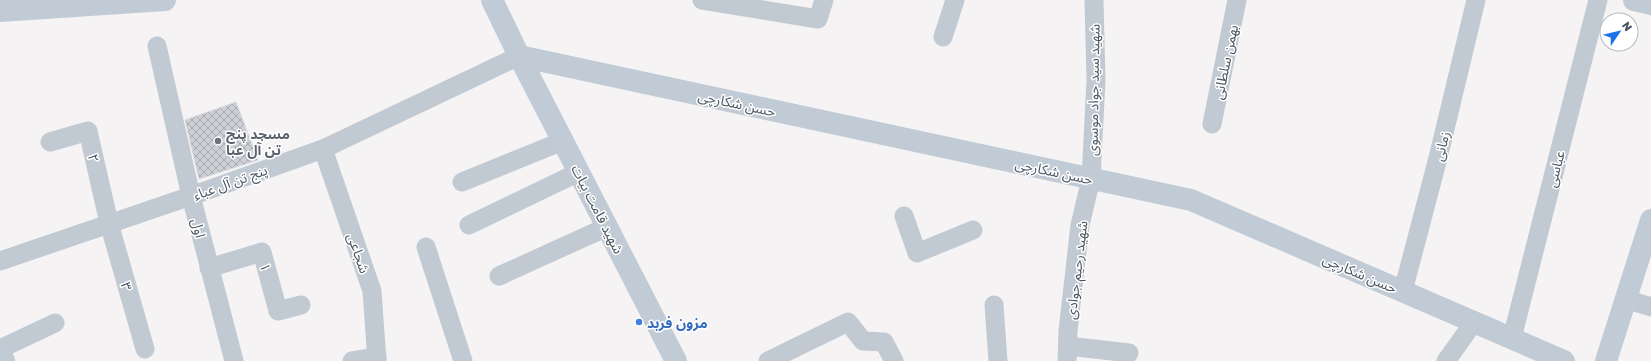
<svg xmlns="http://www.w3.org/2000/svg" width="1651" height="361" viewBox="0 0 1651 361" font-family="'Golos Text','Noto Sans Arabic',sans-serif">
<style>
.building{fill:url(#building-cross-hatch);stroke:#d7d9de}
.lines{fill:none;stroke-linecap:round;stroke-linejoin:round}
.street{stroke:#c1cad2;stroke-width:19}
.secondary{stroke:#c1cbd6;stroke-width:22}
.worship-dot{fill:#6b7280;stroke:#fff;stroke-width:1.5}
.shop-dot{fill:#3f7fe0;stroke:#fff;stroke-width:1.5}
.labels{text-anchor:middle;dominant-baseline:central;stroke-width:3;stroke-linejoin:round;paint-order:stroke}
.street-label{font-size:14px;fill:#4a5661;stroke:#fff}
.worship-label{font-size:14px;font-weight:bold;fill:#5b616d;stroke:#fff;text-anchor:start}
.shop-label{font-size:14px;font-weight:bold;fill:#366cbe;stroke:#fff;text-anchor:start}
</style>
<defs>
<pattern id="building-cross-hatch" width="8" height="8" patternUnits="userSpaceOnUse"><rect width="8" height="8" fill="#cdcfd5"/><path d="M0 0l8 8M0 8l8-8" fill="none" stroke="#a8abb0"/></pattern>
</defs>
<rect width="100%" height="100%" fill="#f5f3f3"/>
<path class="building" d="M236,102l22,58 -59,19 -14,-59z"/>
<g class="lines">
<g class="street">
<path d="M702,0l116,19 6,-19"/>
<path d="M943,37l12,-37"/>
<path d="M157,46l34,150 43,165"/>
<path d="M1212,124l25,-124"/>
<path d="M50,142l38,-11 21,92 36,126"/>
<path d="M323,149l49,142 5,70"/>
<path d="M462,182l101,-41"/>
<path d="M904,216l13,37 56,-23"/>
<path d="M469,225l110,-53"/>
<path d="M426,247l37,114"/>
<path d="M0,261l191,-65 132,-47 196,-93"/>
<path d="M209,268l53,-16 16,59 23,-6"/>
<path d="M499,276l108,-49"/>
<path d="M1403,291l35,-133 38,-158"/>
<path d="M1625,299l26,8"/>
<path d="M994,305l4,56"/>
<path d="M1512,338l86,-338"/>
<path d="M1068,346l61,7"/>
<path d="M0,349l55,-26"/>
<path d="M352,361l25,-4"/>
<path d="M768,361l80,-39 15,19 21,1 10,19"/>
<path d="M1067,361l1,-30 12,-106 11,-46 5,-99 -2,-80"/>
<path d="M1446,361l28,-39"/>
</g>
<g class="secondary">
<path d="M492,0l27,56 157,305"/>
<path d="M1634,0l17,4"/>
<path d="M0,11l165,-11"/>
<path d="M519,56l672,144 373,161"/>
<path d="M0,353l4,8"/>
<path d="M1606,361l45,-141"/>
</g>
</g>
<circle class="worship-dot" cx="218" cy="141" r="4"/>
<circle class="shop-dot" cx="639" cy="322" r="4"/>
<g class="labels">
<g class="street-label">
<text transform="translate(1225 62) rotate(-78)">بهمن سلطانی</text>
<text transform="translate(1093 90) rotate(-89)">شهید سید جواد موسوی</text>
<text transform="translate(737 103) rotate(12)">حسن شکارچی</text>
<text transform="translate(1441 146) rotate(-76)">زمانی</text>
<text transform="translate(94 158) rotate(77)">۲</text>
<text transform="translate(1555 169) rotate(-76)">عباسی</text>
<text transform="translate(1054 171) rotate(12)">حسن شکارچی</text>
<text transform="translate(230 182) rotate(-20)">پنج تن آل عباء</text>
<text transform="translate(598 209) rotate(63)">شهید قامت بیات</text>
<text transform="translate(199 228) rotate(75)">اول</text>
<text transform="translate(359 253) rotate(71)">شجاعی</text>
<text transform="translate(266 267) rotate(74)">۱</text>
<text transform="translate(1076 270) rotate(-83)">شهید رحیم جوادی</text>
<text transform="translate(1360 273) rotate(23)">حسن شکارچی</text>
<text transform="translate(127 286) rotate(74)">۳</text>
</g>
<g class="worship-label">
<text x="226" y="133">مسجد پنج<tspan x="226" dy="16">تن آل عبا</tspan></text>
</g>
<g class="shop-label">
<text x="647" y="322">مزون فربد</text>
</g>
</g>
<g transform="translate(1619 32) rotate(55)"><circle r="19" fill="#ffffff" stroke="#b7bbc0"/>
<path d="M0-3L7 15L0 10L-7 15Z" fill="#1a73e8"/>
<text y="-6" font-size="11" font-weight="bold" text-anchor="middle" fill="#4a5661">N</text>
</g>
</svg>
